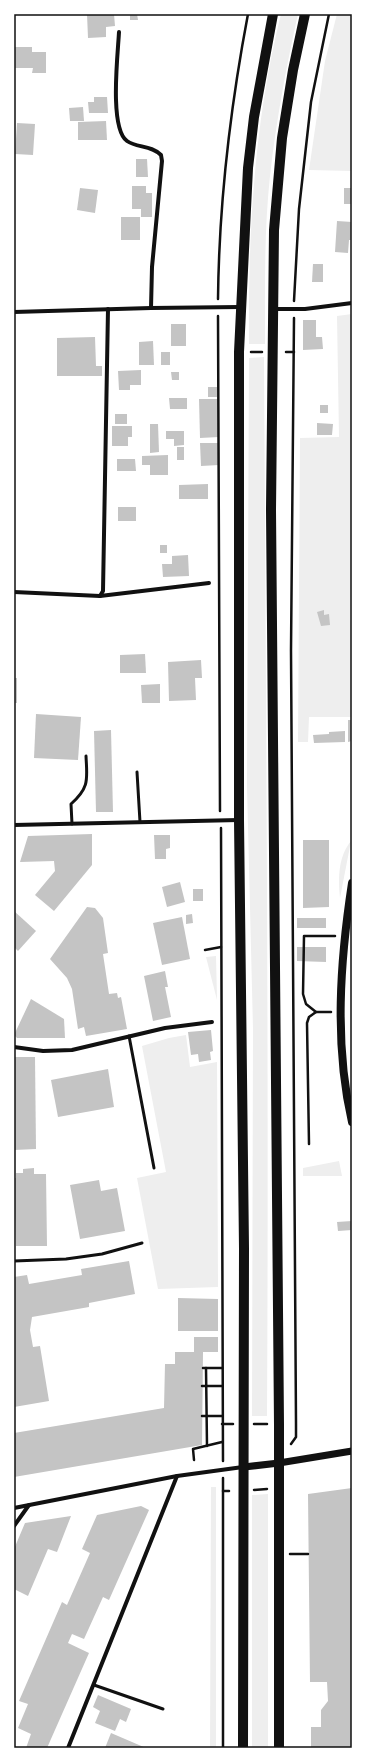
<svg xmlns="http://www.w3.org/2000/svg" width="366" height="1762" viewBox="0 0 366 1762" font-family="Arial,sans-serif">
<style>
.green{fill:#eee}
.building{fill:#c4c4c4}
.lines{fill:none;stroke-linecap:round;stroke-linejoin:round}
.path{stroke:#111;stroke-width:2.5}
.service{stroke:#111;stroke-width:3}
.minor{stroke:#111;stroke-width:4}
.tertiary{stroke:#111;stroke-width:7}
.secondary{stroke:#111;stroke-width:8}
.primary{stroke:#111;stroke-width:10}
.neatline{fill:none;stroke:#111;stroke-width:1.5}
</style>
<rect width="100%" height="100%" fill="#fff"/>
<g class="green">
<path d="M281,14h17c-12,54 -22,108 -28,162 -6,56 -5,112 -5,168h-16c-1,-111 5,-222 32,-330z"/>
<path d="M337,14h15v157l-43,-1 16,-109z"/>
<path d="M352,314v232l-2,74 2,1v96h-43l-1,25h-10l2,-304 39,-1 -2,-121z"/>
<path d="M264,357c2,353 5,706 3,1059h-15l1,-387 -6,-243 2,-428z"/>
<path d="M351,841l-11,57c-2,-20 -2,-41 11,-57z"/>
<path d="M216,956l1,44 -11,-43z"/>
<path d="M186,1035l4,32 27,-5 1,225 -60,2 -21,-111 29,-6 -24,-126 27,-8z"/>
<path d="M339,1161l3,15h-39v-8z"/>
<path d="M211,1487h5v261h-6z"/>
<path d="M268,1494v254h-16v-253z"/>
</g>
<g class="building">
<path d="M87,14h27l1,12 -9,1v10l-18,1z"/>
<path d="M130,14h7l1,6h-8z"/>
<path d="M15,47h17v5h14v21h-14l1,-5h-19z"/>
<path d="M94,97h13l1,16h-19l-1,-11h6z"/>
<path d="M83,107l1,14h-14l-1,-13z"/>
<path d="M106,121l1,19h-29v-18z"/>
<path d="M17,123l18,1 -2,31 -18,-1z"/>
<path d="M136,159h11l1,18h-12z"/>
<path d="M132,186h14v7h6v24h-11v-8h-9z"/>
<path d="M80,188l18,2 -3,23 -18,-3z"/>
<rect x="344" y="188" width="8" height="16"/>
<rect x="121" y="217" width="19" height="23"/>
<path d="M337,221l15,1v18h-3l-1,13 -13,-1z"/>
<path d="M313,264h10v18h-11z"/>
<path d="M303,320h13v17h6l1,12 -20,1z"/>
<rect x="171" y="324" width="15" height="22"/>
<path d="M95,337l1,29h6v10h-45v-38z"/>
<path d="M153,341l1,24h-15v-23z"/>
<rect x="161" y="352" width="9" height="13"/>
<path d="M141,370v15h-11v5h-11l-1,-19z"/>
<path d="M171,372h8v8h-7z"/>
<rect x="208" y="387" width="9" height="10"/>
<path d="M169,398h18v11h-17z"/>
<path d="M199,399h19l1,38 -19,1z"/>
<rect x="320" y="405" width="8" height="8"/>
<rect x="115" y="414" width="12" height="10"/>
<path d="M317,423l16,1 -1,11h-15z"/>
<path d="M150,424h8l1,28 -9,1z"/>
<path d="M112,426h20v11h-4v9h-16z"/>
<path d="M166,431h18v14l-10,1v-7h-8z"/>
<path d="M200,443h19v22l-18,1z"/>
<rect x="177" y="447" width="7" height="13"/>
<path d="M168,455v20h-18v-10h-8v-9z"/>
<path d="M117,459h18l1,12h-19z"/>
<path d="M208,484v15h-29v-14z"/>
<rect x="118" y="507" width="18" height="14"/>
<rect x="160" y="545" width="7" height="8"/>
<path d="M188,555l1,21 -26,1 -1,-13h10v-8z"/>
<path d="M324,610v5l5,-1 1,11 -9,1 -4,-14z"/>
<path d="M145,654l1,19h-26v-18z"/>
<path d="M201,660l1,18h-7l1,22 -27,1 -1,-39z"/>
<rect x="14" y="678" width="3" height="25"/>
<path d="M160,684v19h-18l-1,-18z"/>
<path d="M36,714l45,3 -3,43 -44,-2z"/>
<path d="M348,720h4v21l-4,1z"/>
<path d="M111,730l2,82h-17l-2,-81z"/>
<path d="M345,731v11l-31,1 -1,-8 16,-1v-2z"/>
<path d="M92,834v31l-38,46 -19,-16 20,-24 -1,-10 -34,1 8,-26z"/>
<path d="M154,835h16v13l-4,1v10h-11z"/>
<path d="M303,840h26v67l-26,1z"/>
<path d="M180,882l5,20 -18,5 -5,-20z"/>
<rect x="193" y="889" width="10" height="12"/>
<path d="M87,907l8,1 8,10 5,35 -5,1 6,40 8,-1 1,5 3,-1 6,32 -41,7 -2,-9 -6,2 -6,-40 -5,-11 -17,-19z"/>
<path d="M14,911l22,20 -18,20 -4,-4z"/>
<path d="M192,914l1,9 -7,1v-9z"/>
<path d="M182,917l8,42 -28,6 -9,-42z"/>
<rect x="297" y="918" width="29" height="10"/>
<path d="M297,947h29v15l-29,-1z"/>
<path d="M165,971l3,16h-3l6,30 -18,4 -9,-45z"/>
<path d="M31,999l33,20 1,19h-48l-3,-3z"/>
<path d="M211,1030l2,21 -3,1 1,8 -12,2 -1,-8 -7,1 -3,-23z"/>
<path d="M14,1057h21l1,92 -22,1z"/>
<path d="M108,1069l6,38 -56,10 -7,-37z"/>
<path d="M34,1168v6h12l1,72h-31l-2,-68h2v-5h7v-4z"/>
<path d="M99,1180l2,11 16,-3 8,43 -45,8 -10,-54z"/>
<path d="M352,1221v9l-14,1 -1,-9z"/>
<path d="M129,1261l6,33 -46,9v4l-57,10 -2,13 3,17 7,-1 9,55 -35,6v-130l13,-2 2,9 53,-9 -1,-6z"/>
<path d="M178,1298l40,1v32h-40z"/>
<path d="M194,1337h24v15h-15l-1,93 -188,32v-44l150,-25 1,-44h10v-12h19z"/>
<path d="M352,1488v260h-41v-21h10v-17l7,-9 -1,-19h-17l-2,-188z"/>
<path d="M141,1506l8,4 -40,90 -6,-3 -19,42 -12,-5 -4,9 21,10 -42,95h-21l5,-14 -13,-6 10,-24 -9,-3 43,-99 5,3 23,-52 -8,-4 15,-34z"/>
<path d="M71,1516l-14,36 -9,-3 -20,47 -14,-7v-40l11,-26z"/>
<path d="M98,1695l33,14 -5,13 -6,-3 -5,12 -20,-8 5,-12 -7,-4z"/>
<path d="M111,1733l35,15h-41z"/>
</g>
<g class="lines">
<g class="path">
<path d="M218,299c1,-96 12,-190 30,-285"/>
<path d="M294,301l5,-92 12,-107 18,-88"/>
<path d="M218,316l2,495"/>
<path d="M251,352h11"/>
<path d="M286,352h8"/>
<path d="M221,828l2,633"/>
<path d="M205,950l16,-3"/>
<path d="M316,1012l-10,-8 -3,-10 1,-58h31"/>
<path d="M309,1144l-2,-121 2,-6 7,-5h15"/>
<path d="M203,1368h19"/>
<path d="M206,1368l1,78"/>
<path d="M202,1386h20"/>
<path d="M202,1416h20"/>
<path d="M222,1424h11"/>
<path d="M254,1424h13"/>
<path d="M291,1444l5,-7v-13l-5,-773 3,-333"/>
<path d="M194,1460l-1,-11 29,-7"/>
<path d="M254,1490l13,-1"/>
<path d="M223,1491h6"/>
<path d="M290,1554h18"/>
<path d="M223,1748v-270"/>
</g>
<g class="service">
<path d="M137,772l3,50"/>
<path d="M72,824l-1,-20c19,-17 16,-25 15,-48"/>
<path d="M129,1036l25,132"/>
<path d="M14,1261l52,-2 36,-5 40,-11"/>
<path d="M94,1685l69,24"/>
</g>
<g class="minor">
<path d="M119,32c-1,21 -10,96 8,109 10,7 24,4 34,14l1,6 -10,106 -1,41"/>
<path d="M273,309h32l47,-6"/>
<path d="M14,312l137,-4 89,-1"/>
<path d="M14,592l86,4 109,-13"/>
<path d="M100,596l3,-5 5,-282"/>
<path d="M14,825l225,-5"/>
<path d="M14,1047l29,4 29,-1 93,-22 47,-6"/>
<path d="M14,1508l163,-32 66,-9"/>
<path d="M14,1526l15,-21"/>
<path d="M68,1748l109,-272"/>
</g>
<path class="tertiary" d="M244,1467l35,-4 73,-12"/>
<path class="secondary" d="M352,883c-12,78 -18,161 0,239"/>
<g class="primary">
<path d="M243,1748l1,-500 -5,-428v-468l9,-184 6,-51 19,-103"/>
<path d="M279,1748v-324l-8,-914 3,-280 8,-92 11,-68 12,-56"/>
</g>
</g>
<rect width="366" height="1762" fill="none" stroke="#ffffff" stroke-width="30"/>
<rect x="15" y="15" width="336" height="1732" class="neatline"/>
</svg>
